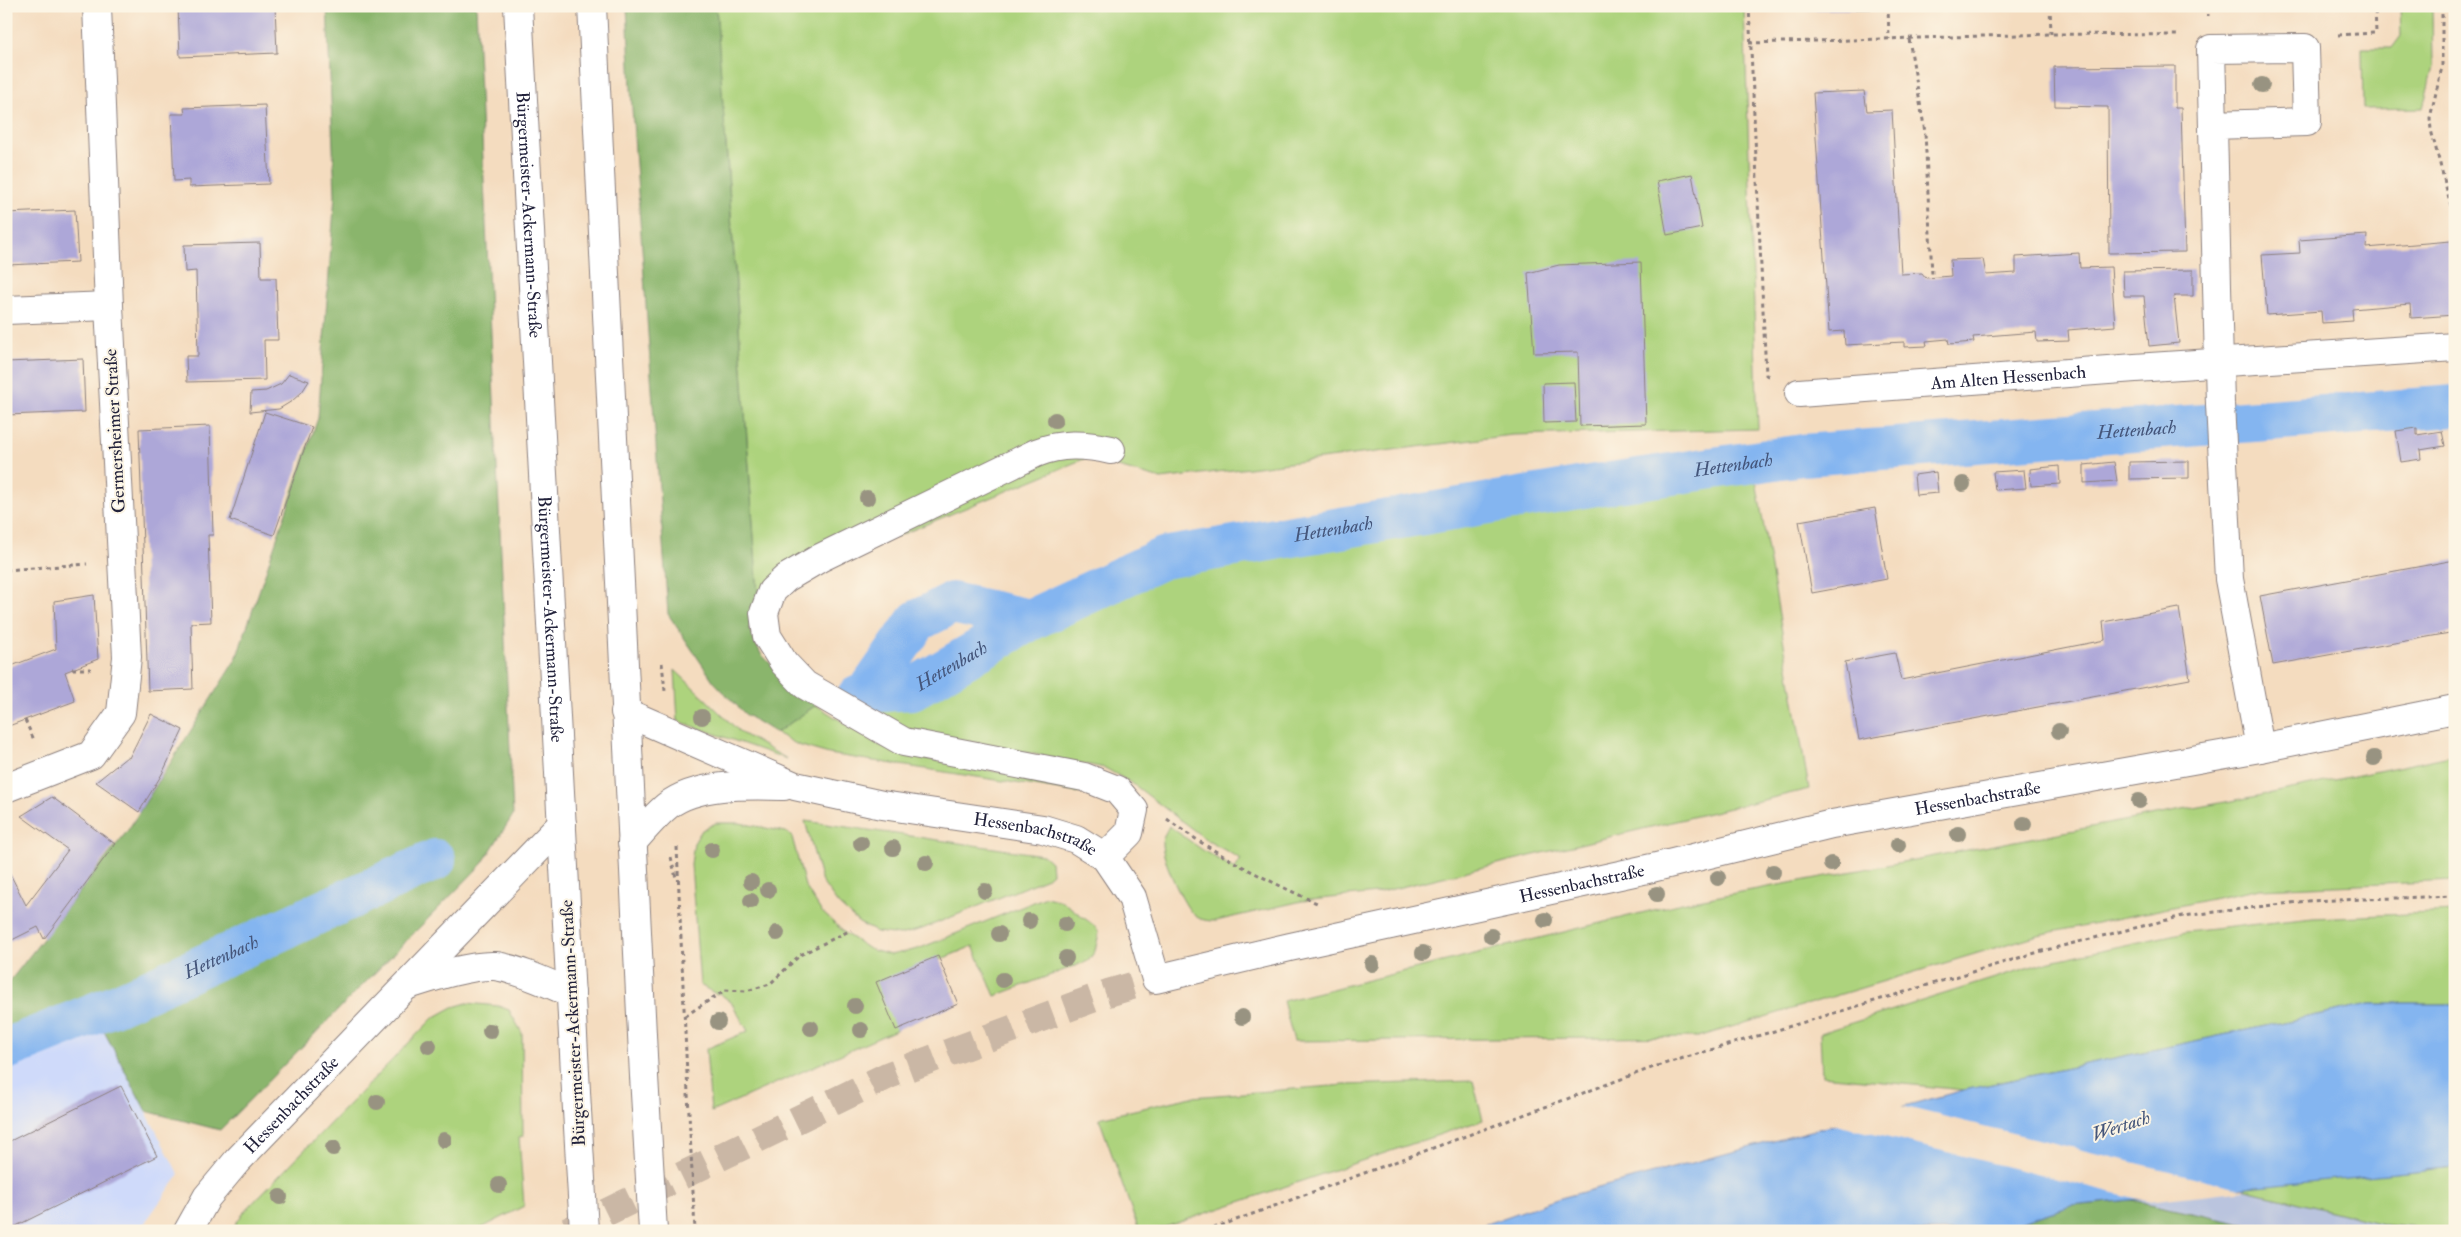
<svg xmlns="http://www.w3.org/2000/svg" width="2461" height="1237" viewBox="0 0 2461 1237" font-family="'IM FELL Double Pica',serif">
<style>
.built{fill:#cfdafa}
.industrial{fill:#bac4de}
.green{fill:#add37d;stroke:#687a5c}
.forest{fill:#8ab56c;stroke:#566c54}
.water{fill:#84b5f0;stroke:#536c96}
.pier{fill:#f4dcbf}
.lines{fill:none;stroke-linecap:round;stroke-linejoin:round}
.canal{stroke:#84b5f0;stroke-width:42}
.building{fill:#ada7d8}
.minor-tunnel{stroke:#cab7a5;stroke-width:28;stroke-dasharray:28 14;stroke-linecap:butt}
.minor-casing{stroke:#8b7f7d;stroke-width:30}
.major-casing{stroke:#8b7f7d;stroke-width:30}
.path{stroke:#8b7f7d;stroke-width:3;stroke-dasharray:4 4;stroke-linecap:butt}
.minor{stroke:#fff;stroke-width:28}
.major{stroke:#fff;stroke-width:28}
.major-bridge-casing{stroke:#8b7f7d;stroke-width:30;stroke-linecap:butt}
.path-bridge{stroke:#8b7f7d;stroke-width:3;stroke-dasharray:4 4;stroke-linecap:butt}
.major-bridge{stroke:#fff;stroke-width:28}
.tree{fill:#989381}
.labels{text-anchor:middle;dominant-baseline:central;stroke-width:4;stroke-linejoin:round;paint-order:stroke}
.street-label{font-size:18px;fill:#22223b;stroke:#fcf5e5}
.water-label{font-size:19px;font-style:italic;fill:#44557a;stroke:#fcf5e5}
</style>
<rect width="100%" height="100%" fill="#fcf5e5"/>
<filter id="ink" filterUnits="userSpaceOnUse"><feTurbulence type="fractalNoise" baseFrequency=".02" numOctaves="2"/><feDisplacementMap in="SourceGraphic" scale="10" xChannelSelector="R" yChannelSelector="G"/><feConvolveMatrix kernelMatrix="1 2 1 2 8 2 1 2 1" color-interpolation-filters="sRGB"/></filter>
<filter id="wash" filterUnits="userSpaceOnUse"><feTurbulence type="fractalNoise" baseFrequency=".0096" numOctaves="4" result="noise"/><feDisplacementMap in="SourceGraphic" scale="20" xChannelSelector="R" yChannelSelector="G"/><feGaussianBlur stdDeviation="1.12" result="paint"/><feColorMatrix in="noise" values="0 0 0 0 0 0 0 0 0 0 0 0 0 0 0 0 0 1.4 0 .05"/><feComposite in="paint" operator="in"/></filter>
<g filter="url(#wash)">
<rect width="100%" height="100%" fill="#f4dcbf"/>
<path class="built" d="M99,1022l80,153 -40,56h-133v-170z"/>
<path class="industrial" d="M2239,1188l148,37 54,6h-166l-144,-31z"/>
<g class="green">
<path d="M716,6h1028l14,423 -246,6 -351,44 -75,-21 -328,136 -32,-452 -12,-25 9,-5z"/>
<path d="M2400,6h32l1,61 -10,41 -60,1 -1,-61h30l9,-12z"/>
<path d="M1755,475l54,314 -433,104 -74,8 -86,20c-9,0 -16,-1 -22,-6 -11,-9 -32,-57 -32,-71 0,-6 4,-12 7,-18l35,25 31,18 6,-10 -33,-18 -75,-57 -28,-16 -199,-39 -30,-20 52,-20 237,-123 87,-16z"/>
<path d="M675,670l66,63 46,26 -109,-38z"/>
<path d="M816,705l61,39 28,11 153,28 52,17 -30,-7 -251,-39 -31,-9 -22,-12z"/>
<path d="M2455,755v126l-195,8 -222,46 -340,102 -404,4 -11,-40 399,-98 576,-107z"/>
<path d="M805,821l238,34 8,7 1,11 -7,6 -123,50 -22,6 -23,-3 -18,-9 -21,-19 -16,-22z"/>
<path d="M716,823h24l46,9 6,5 13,49 16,25 25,23 23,15 21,6 28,-6 128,-52 16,4 34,26 3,6 -4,18 -7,10 -93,35 -22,-50 -34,14 -43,70 -185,82 -5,-63 42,-18 -17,-29 -12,-9 -3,1 -16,-9 -9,-121 3,-21 8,-13z"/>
<path d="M2455,912v92h-86l-405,86 -142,-14 -2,-43 226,-71 140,-30 127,-14z"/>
<path d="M467,1003l31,3 11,4 13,23 1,103 -4,1 5,69 -48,25h-245l12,-18 190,-195 20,-11z"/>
<path d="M1473,1081l10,39 -330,111h-14l-40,-113 93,-21 153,-12z"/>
<path d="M2455,1167v64l-68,-6 -148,-37z"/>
</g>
<g class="forest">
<path d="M327,6h149l37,809 -31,49 -262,266 -74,-19 -60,-114 -80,33v-44l122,-156 108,-171 82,-241 17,-223z"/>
<path d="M627,6h89l42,588 -9,35 12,25 39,40 16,11 -40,28 -31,-19 -31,-32 -46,-68 -36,-506z"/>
<path d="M2131,1200l144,31h-280l76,-25z"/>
</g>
<path class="water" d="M2369,1004h86v163l-384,39 -76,25h-529l91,-32 407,-109z"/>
<path class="pier" d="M1897,1105l342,83 8,2 -100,11 -319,-78z"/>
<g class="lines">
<g class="canal">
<path id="s1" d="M868,692l49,-71 35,-18 78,17 133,-62 433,-73 207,-30 652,-49"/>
<path id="s2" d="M857,697l11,-5 44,-3 118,-69"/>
<path id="s3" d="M6,1049l112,-45 317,-144"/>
</g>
</g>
<g id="blocks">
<g class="building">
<path d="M178,6h97l2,47 -97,4z"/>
<path d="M1802,6h69v3l-69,1z"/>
<path d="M2175,66v42h6l4,144 -76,1 -1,-146 -53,-1 -1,-39z"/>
<path d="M1864,91l3,20 25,-1 9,164 21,-1 4,5 25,-2 -1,-16 33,-1 3,16 30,-2v-16l63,-4 1,15 31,-1 4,59 -47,4 1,11 -32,1 -1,-10 -63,5 1,5 -25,2 -1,-5 -22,2 1,5 -23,1v-5l-59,3 -1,-14 -15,1 -16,-239z"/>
<path d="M265,105l4,79 -80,3v-7l-15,1 -3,-67h14l-1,-6z"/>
<path d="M1692,174l10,54 -35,7 -10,-54z"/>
<path d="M75,210l3,52 -72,3v-52z"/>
<path d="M2367,235l-1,13 85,-7 2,27h2v47l-44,3 -1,-14 -58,5 1,12 -31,2 -1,-12 -54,4 -5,-60 38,-2 -1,-13z"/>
<path d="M260,243l1,35h15l2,62h-14l1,40 -78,2 -1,-26h12l-2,-85 -11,1 -1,-27z"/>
<path d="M1641,262l5,162 -66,2 -2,-74 -44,1 -6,-80 31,-8z"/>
<path d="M2193,270v26h-19l5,47 -30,3 -5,-50h-20l-1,-25z"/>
<path d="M83,359l2,53 -79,3v-53z"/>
<path d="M289,374l20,7 -7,11 -10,9 -13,8 -29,3 1,-20 15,-1 15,-7z"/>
<path d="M1574,382l2,40 -32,1 -1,-40z"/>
<path d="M265,412l47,15 -38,108 -44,-15z"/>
<path d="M210,426l3,109h-5l3,87 -20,1 2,66 -45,2 -9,-262z"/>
<path d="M2417,428v7l25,-4 3,15 -25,4 1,9 -20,3 -5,-31z"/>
<path d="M2189,461v17l-60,1v-17z"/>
<path d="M2114,462l3,19 -33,2v-18z"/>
<path d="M2059,466l1,18 -29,2 -1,-17z"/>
<path d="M2024,470l2,18 -31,2 -2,-18z"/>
<path d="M1936,472l2,21 -22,2 -2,-20z"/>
<path d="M1875,508l12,71 -75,14 -13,-72z"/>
<path d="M2455,560v72l-182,33 -13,-69z"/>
<path d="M94,595l4,64 -33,13 10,29 -69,26v-59l50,-19 -2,-48z"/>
<path d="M2179,608l11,71 -331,61 -14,-78 50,-9 6,27 204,-40 -2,-18z"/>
<path d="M151,714l32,16 -21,44 -23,38 -43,-30 31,-25 2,1z"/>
<path d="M52,797l63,47 -71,95 -6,-12 -32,16v-77l20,39 42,-55 -47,-34z"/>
<path d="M938,956l20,48 -62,26 -20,-48z"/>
<path d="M121,1086l36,70 -151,75v-88z"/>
</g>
</g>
</g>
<g filter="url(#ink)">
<use href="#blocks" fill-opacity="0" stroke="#8b7f7d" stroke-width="1"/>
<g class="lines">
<path class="minor-tunnel" d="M568,1231l321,-156 219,-82 48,-14"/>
<g class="minor-casing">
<g id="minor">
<path d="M2213,125l94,-3 -2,-74 -94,1 9,355 9,175 31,169"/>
<path d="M6,310l103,-4"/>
<path id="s4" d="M1799,393l336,-25 320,-21"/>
<path id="s5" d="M625,712l170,74 87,19 161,24 33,10 29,18 27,40 24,82 134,-32 362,-79 180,-44 428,-76 195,-39"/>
<path d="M6,788l85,-33 30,-42 6,-56 -18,-351 -12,-300"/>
<path d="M632,843c11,-13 22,-26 35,-37 29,-23 81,-21 117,-20"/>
<path d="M1105,857l24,-24 5,-23 -17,-20 -33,-13 -180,-35 -99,-57 -21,-22 -17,-27 -3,-23 8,-22 14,-13 34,-20 216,-105c25,-10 48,-9 75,-3"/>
<path d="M408,985c25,-8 61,-20 87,-19 20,2 57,19 76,27"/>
<path id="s6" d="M188,1231l19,-34 30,-36 325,-337"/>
</g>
</g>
<g class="major-casing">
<g id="major">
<path id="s7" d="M518,6l59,1104"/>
<path d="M592,6l52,1070"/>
</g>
</g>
<g class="path">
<path d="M1749,6l17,369 4,2"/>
<path d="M1888,6l1,33"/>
<path d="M2050,6l1,28"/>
<path d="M2208,6v10"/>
<path d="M2442,6v61l-12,51 1,12 24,91"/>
<path d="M2338,35l38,-2 -1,-27"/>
<path d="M1909,39l16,93 7,143"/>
<path d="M1749,43l302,-9 128,1"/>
<path d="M6,570l81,-6"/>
<path d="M662,663l3,28"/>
<path d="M72,669h19"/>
<path d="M25,720l9,20"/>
<path d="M1167,819c47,35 99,61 152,85"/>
<path d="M677,847l9,207"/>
<path d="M671,857l5,21"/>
<path d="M685,1016l40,-26 21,1 24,-7 30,-29 51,-25"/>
<path d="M1206,1231l451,-165 385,-115 141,-35 124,-15 148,-5"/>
</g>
<use href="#minor" class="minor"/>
<use href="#major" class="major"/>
<g class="major-bridge-casing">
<g id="major-bridge">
<path d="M644,1076l9,155"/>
<path d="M577,1110l7,121"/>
</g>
</g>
<path class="path-bridge" d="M686,1054l9,177"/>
<use href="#major-bridge" class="major-bridge"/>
</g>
<g class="tree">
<circle cx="2262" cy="85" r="8"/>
<circle cx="1055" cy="420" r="8"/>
<circle cx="1963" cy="484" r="8"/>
<circle cx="867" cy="498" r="8"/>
<circle cx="702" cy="717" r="8"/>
<circle cx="2059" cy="731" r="8"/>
<circle cx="2374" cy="758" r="8"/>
<circle cx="2139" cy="801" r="8"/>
<circle cx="2024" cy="824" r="8"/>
<circle cx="1958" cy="834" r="8"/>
<circle cx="861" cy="843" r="8"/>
<circle cx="1898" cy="845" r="8"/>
<circle cx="893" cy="848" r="8"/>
<circle cx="712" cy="850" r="8"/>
<circle cx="926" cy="863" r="8"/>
<circle cx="1831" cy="864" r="8"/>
<circle cx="1773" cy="872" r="8"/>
<circle cx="1718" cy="878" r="8"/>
<circle cx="751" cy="882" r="8"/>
<circle cx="768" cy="890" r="8"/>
<circle cx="985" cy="891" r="8"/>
<circle cx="1657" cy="894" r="8"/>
<circle cx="751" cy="901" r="8"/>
<circle cx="1545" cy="920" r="8"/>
<circle cx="1029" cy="921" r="8"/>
<circle cx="1065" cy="924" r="8"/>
<circle cx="777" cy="933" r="8"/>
<circle cx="999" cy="934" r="8"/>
<circle cx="1491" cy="936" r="8"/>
<circle cx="1423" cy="953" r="8"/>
<circle cx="1066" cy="958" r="8"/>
<circle cx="1372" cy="964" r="8"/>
<circle cx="1003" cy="980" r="8"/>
<circle cx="855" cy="1006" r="8"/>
<circle cx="1242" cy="1017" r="8"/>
<circle cx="718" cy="1022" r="8"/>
<circle cx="811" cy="1028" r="8"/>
<circle cx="861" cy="1030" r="8"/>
<circle cx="490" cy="1031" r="8"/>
<circle cx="429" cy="1046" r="8"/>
<circle cx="377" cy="1102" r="8"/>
<circle cx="444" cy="1140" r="8"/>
<circle cx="333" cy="1148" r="8"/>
<circle cx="499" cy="1185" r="8"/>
<circle cx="280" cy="1197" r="8"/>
</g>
</g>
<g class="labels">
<g class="street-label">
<text stroke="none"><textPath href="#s7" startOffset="209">Bürgermeister-Ackermann-Straße</textPath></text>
<text stroke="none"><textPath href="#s4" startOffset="210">Am Alten Hessenbach</textPath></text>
<text transform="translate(115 431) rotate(-93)">Germersheimer Straße</text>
<text stroke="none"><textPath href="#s7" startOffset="614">Bürgermeister-Ackermann-Straße</textPath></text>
<text stroke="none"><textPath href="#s5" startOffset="1481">Hessenbachstraße</textPath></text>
<text stroke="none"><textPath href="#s5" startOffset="431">Hessenbachstraße</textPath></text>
<text stroke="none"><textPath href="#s5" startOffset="1076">Hessenbachstraße</textPath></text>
<text transform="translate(573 1023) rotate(-93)">Bürgermeister-Ackermann-Straße</text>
<text stroke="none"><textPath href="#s6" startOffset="164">Hessenbachstraße</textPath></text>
</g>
<g class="water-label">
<text stroke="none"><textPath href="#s1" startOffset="1335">Hettenbach</textPath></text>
<text stroke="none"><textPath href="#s1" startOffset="930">Hettenbach</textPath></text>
<text stroke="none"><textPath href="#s1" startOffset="525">Hettenbach</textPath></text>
<text stroke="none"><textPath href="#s2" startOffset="102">Hettenbach</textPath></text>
<text stroke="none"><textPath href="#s3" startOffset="234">Hettenbach</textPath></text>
<text transform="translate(2121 1126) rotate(-18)">Wertach</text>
</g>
</g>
<rect width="2461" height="1237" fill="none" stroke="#fcf5e5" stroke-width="25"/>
</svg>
